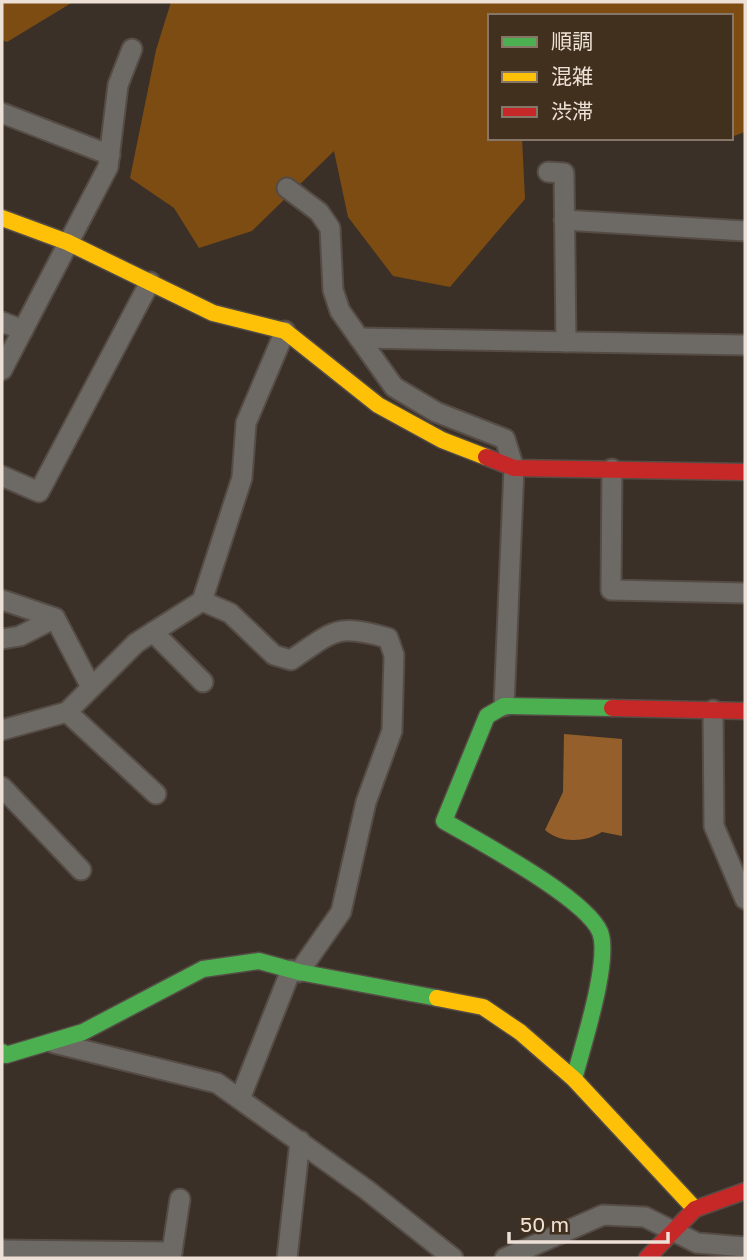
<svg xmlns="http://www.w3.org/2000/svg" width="747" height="1260" viewBox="0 0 747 1260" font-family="'Golos Text','Noto Sans JP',sans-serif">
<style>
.forest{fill:#7d4c13}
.water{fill:#945f2a}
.building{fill:#564a3e;stroke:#3c342b;stroke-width:2}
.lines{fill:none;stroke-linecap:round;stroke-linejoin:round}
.street-casing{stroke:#554c45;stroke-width:23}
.fast-casing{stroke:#554c45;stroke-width:19}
.slow-casing{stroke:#554c45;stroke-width:19}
.jam-casing{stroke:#554c45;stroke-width:19}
.street{stroke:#6d6965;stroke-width:19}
.fast{stroke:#4caf50;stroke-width:16}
.slow{stroke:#ffc107;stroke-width:16}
.jam{stroke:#c62828;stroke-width:16}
</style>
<rect width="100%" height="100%" fill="#3a3027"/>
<g class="forest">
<path d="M2,2h71l-66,40 -5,-2z"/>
<path d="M171,2h574v130l-14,5v-121h-241v122h32l3,61 -75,88 -57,-11 -45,-59 -14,-66 -82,80 -53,17 -25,-40 -44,-30 26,-128z"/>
</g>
<path class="water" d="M564,734l58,5v97l-20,-4c-16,10 -41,12 -57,-2l18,-38z"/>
<path class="building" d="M722,1243l23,1v14h-23z"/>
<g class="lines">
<g class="street-casing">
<g id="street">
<path d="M2,113l108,42"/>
<path d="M548,172l16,1 2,169"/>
<path d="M287,188l32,24 11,16 3,62 7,21 54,76 42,25 69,27 9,29 -10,238"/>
<path d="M564,220l181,11"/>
<path d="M2,322l21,8"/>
<path d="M359,338l386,7"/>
<path d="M2,370l106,-203 10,-82 14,-36"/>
<path d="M612,469l-1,121 134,3"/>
<path d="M2,476l37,16 111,-210"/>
<path d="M2,600l53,18 36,69"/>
<path d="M202,601l28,12 44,42 17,5c43,-29 44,-37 97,-22l6,17 -2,76 -26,71 -25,110 -42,60"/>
<path d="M153,632l50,50"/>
<path d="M2,639l18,-3 35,-18"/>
<path d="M713,710l1,116 31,73"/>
<path d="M67,712l89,82"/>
<path d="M2,730l65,-18 69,-69 66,-42 40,-123 4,-55 39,-92"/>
<path d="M2,787l79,83"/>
<path d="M54,1043l163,40 150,107 86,68"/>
<path d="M240,1099l51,-129"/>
<path d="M2,1250l170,2 -1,6"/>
<path d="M172,1252l8,-53"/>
<path d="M287,1258l13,-117"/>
<path d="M505,1258l98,-43 42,2 52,26 48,4"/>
</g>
</g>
<g class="fast-casing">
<g id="fast">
<path d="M2,1052l4,3 77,-23 120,-63 56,-8 40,11 138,26"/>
<path d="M574,1079c8,-31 37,-119 26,-147 -14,-34 -122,-91 -156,-111l43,-105 17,-10 108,2"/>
</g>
</g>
<g class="slow-casing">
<g id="slow">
<path d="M2,218l65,24 146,71 72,18 93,74 64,35 44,17"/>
<path d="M437,998l46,9 37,25 54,47 121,130"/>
</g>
</g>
<g class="jam-casing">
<g id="jam">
<path d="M486,457l28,11 231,4"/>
<path d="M612,708l133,3"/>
<path d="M647,1258l48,-49 50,-18"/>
</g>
</g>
<use href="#street" class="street"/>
<use href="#fast" class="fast"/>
<use href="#slow" class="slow"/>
<use href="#jam" class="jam"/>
</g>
<rect width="747" height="1260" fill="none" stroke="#ede0d6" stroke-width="7"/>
<rect x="488" y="14" width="245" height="126" fill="#42301f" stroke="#867668" stroke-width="2"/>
<rect x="502" y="37" width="35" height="10" fill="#4caf50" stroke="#867668" stroke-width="2"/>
<text x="551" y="49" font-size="21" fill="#ede0d6">順調</text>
<rect x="502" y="72" width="35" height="10" fill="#ffc107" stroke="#867668" stroke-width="2"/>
<text x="551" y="84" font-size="21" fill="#ede0d6">混雑</text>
<rect x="502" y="107" width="35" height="10" fill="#c62828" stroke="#867668" stroke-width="2"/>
<text x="551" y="119" font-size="21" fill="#ede0d6">渋滞</text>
<path d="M509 1232v10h159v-10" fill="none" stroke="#ede0d6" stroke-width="3.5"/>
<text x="520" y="1232" font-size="21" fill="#ede0d6" stroke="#42301f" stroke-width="5" paint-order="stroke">50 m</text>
</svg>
